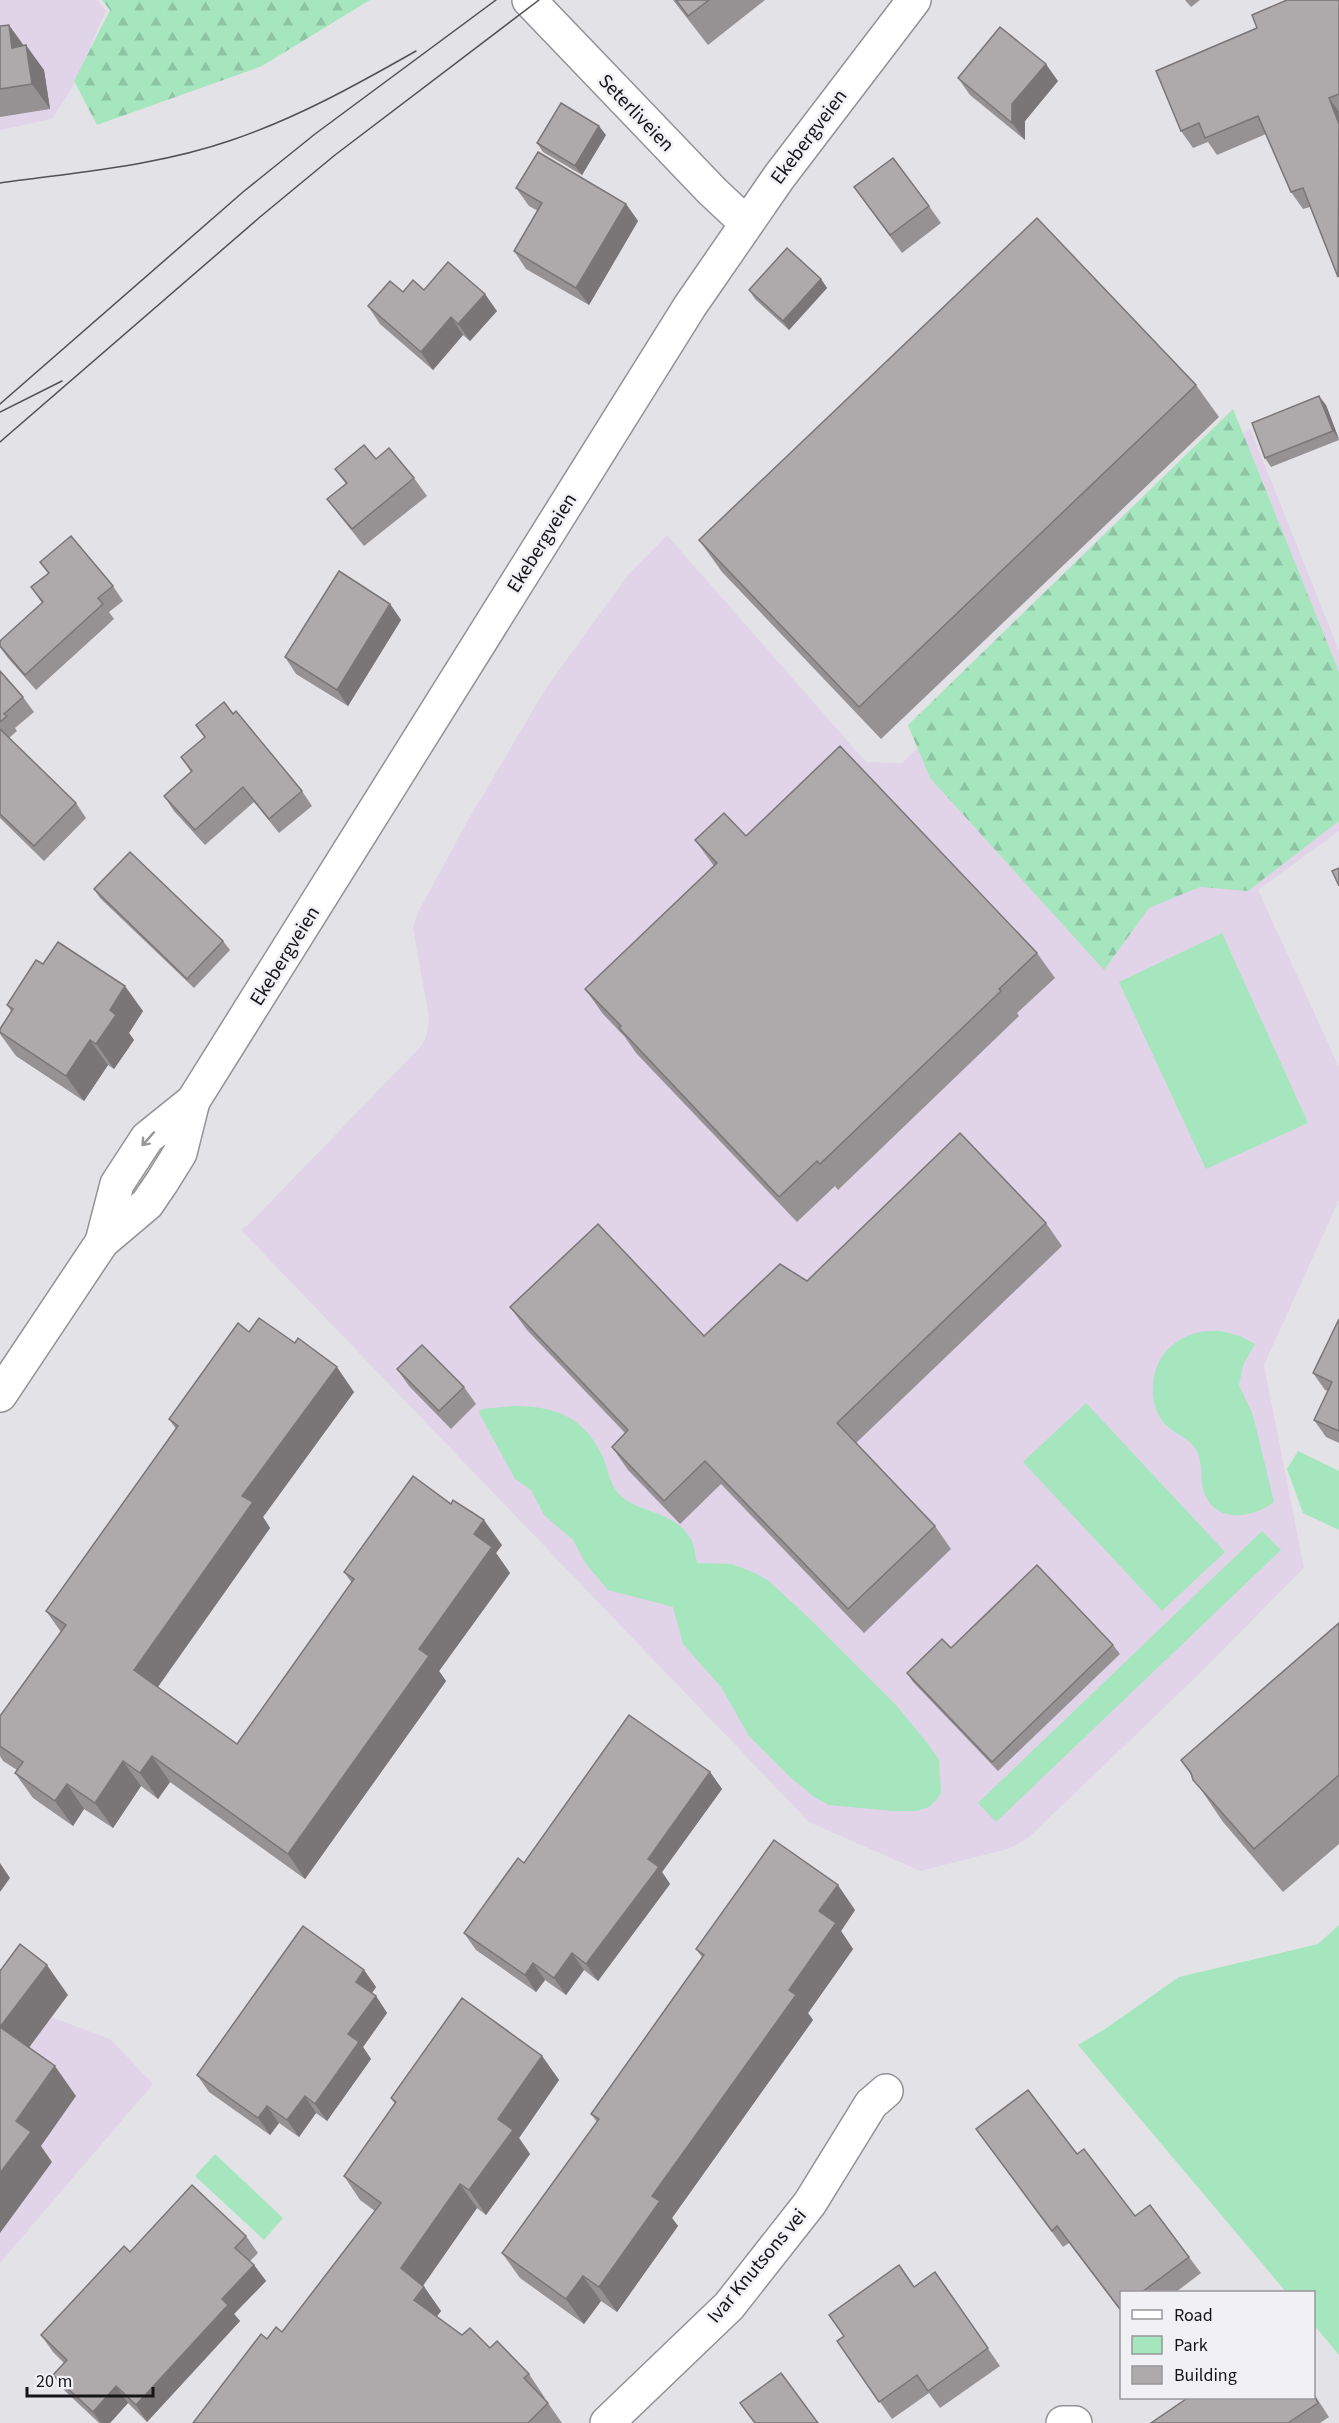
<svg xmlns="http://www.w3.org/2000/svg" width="1339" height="2423" viewBox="0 0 1339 2423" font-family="'Source Sans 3',sans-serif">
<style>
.education{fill:#e1d4e8}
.green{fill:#a5e6be}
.forest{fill:url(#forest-firs)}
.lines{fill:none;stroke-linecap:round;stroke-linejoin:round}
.minor-casing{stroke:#929196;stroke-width:36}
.secondary-casing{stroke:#929196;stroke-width:36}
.minor{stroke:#fff;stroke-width:33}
.secondary{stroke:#fff;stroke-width:33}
.tram{stroke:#515154;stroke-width:1.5}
.wall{fill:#969192}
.shaded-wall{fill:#7a7677}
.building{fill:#aea9aa;stroke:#7a7677;stroke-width:1.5}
.oneway{stroke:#969697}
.labels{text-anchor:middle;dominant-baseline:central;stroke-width:5;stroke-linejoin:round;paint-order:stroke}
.street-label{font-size:20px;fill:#151517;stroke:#f0f0f5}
</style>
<defs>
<pattern id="forest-firs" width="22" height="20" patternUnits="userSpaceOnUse" patternTransform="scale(1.5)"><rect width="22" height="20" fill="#a5e6be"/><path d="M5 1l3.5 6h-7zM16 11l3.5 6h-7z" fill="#8dc4a3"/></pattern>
</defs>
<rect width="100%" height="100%" fill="#e3e3e7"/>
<g class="education">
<path d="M0,0h97l9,11 -35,79 -19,29 -52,11z"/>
<path d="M1250,428l89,223v180l-81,59 81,177v133l-75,165 40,203 -108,109 -169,162 -19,10 -88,22 -111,-49 -568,-592 11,-9 170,-176 5,-11 2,-17 -16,-89 4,-14 50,-92 79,-134 82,-113 39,-40 199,227 36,1 311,-295z"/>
<path d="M0,1998l110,41 43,45 -153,179z"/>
</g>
<g class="green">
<path d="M1222,933l86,190 -102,46 -87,-187z"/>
<path d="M1221,1331l19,5 15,8 -12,21 -4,20 14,30 21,87c-19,15 -55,22 -68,-5 -8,-14 -1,-34 -11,-49 -8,-12 -26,-16 -34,-29 -15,-22 -9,-60 13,-75 14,-11 30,-14 47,-13z"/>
<path d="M1086,1403l139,149 -63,59 -139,-149z"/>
<path d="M513,1406c39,0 69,9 88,47 7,13 7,30 19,42 21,20 56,15 72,46 3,7 3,15 5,22l35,1 23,9 14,8 42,39 85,85 32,39 11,16 2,33 -5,7 -7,7 -12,4h-24l-64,-6 -15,-8 -23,-19 -42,-42 -28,-49 -38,-43 -10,-37 -65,-17 -22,-26 -13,-24 -29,-25 -13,-25 -16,-11 -36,-66 2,-4z"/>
<path d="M1298,1451l41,20v59l-36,-17 -16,-44z"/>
<path d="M1262,1531l19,19 -285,272 -18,-19z"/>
<path d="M1339,1925v430l-25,-30v-33h-28l-208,-247 27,-16 74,-52 139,-33z"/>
<path d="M215,2154l68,64 -19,22 -69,-64z"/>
</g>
<g class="forest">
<path d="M102,0h268l-108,66 -165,59 -23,-44 36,-71z"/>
<path d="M1233,409l106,263v149l-91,70 -48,-4 -51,21 -45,62 -174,-192 -22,-53z"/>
</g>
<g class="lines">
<g class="minor-casing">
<g id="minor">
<path d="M529,0l183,191 34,32"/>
<path d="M607,2423l122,-117 81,-103 61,-99 15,-13"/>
<path d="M1063,2423h12"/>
</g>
</g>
<g class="secondary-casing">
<g id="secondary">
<path d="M102,1242l15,-58 30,-46 46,-37 497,-795 89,-129 135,-177"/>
<path d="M0,1395l102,-153 45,-38 15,-22 18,-29 13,-52"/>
</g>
</g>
<use href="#minor" class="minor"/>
<use href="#secondary" class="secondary"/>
<g class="tram">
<path d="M0,183c78,-11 157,-17 232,-43 65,-22 124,-55 184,-89"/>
<path d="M0,404l243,-212 72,-58 181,-134"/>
<path d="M0,412l62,-31"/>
<path d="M0,442l260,-225 75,-62 204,-155"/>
</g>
</g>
<g class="wall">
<path d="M673,0h92l-57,45z"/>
<path d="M1185,0h15l-9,7z"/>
<path d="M1339,0v278l-29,-71 -7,2 -12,-17 -25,-58 -49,21 -9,-13 -15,6 -12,-17z"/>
<path d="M0,26l24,20 20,24 6,39 -50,8z"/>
<path d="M958,78l100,3 -33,40v19l-55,-45z"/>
<path d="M606,135l-24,40 -39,-23 -6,-9z"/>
<path d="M854,187l75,19 12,17 -39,30z"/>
<path d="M516,188l110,16 12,17 -49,84 -63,-36 -12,-18 24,-40 -9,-5z"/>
<path d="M821,279l6,9 -38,42 -34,-31 -6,-9z"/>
<path d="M424,290l73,21 -27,30 -7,-6 -30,35 -53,-46 -12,-18 35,-14z"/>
<path d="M1196,385l23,32 -338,322 -159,-167 -23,-32z"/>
<path d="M1326,405l13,35 -68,27 -6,-9z"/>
<path d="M335,469l79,9 13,18 -63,50 -24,-30 -13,-17 19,-15z"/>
<path d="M40,562l73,24 10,15 -14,11 5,7 -78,71 -28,-32 -8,-11v-6l42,-38 -11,-16 17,-14z"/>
<path d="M390,604l11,16 -53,86 -52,-32 -11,-17z"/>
<path d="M0,671l23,26 11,15 -19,16 2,3 -8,7 67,65 10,15 -42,43 -44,-43z"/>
<path d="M233,714l69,77 10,15 -33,27 -25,-31 -49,43 -31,-34 -10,-15 27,-24 -10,-15 24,-19 -9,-13z"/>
<path d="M746,836l291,117 18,25 -38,35 2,3 -181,174 -3,-4 -38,36 -161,-169 -11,-16 -22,-23 -18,-25 129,-123 -19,-26z"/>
<path d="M94,889l129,52 7,9 -36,38 -94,-90z"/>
<path d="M43,964l100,47 -14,22 5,7 -20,29 -6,-4 -24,36 -68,-45 -16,-22v-5l11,-18 -4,-6z"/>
<path d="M1046,1223l16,23 -206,197 79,83 16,23 -87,84 -143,-149 -41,40 -52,-54 -16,-23 13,-14 -98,-103 -17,-23 194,29 103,-55z"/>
<path d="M1339,1319v124l-13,-6 -12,-17 14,-29 -3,-1 -12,-17z"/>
<path d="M249,1332l105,60 -91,125 7,11 -112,159 79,57 115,-161 -8,-11 158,-27 -6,8 14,20 -71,98 7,10 -141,198 -135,-97 -12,17 -17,-13 -28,42 -29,-19 -11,17 -40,-28 -18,-25 2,-3 -14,-9 -3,-5v-40l61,-84 -15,-21 130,-182 -7,-10z"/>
<path d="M397,1369l67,18 12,17 -25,25 -42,-43z"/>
<path d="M1339,1623v221l-56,48 -60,-70 -42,-62z"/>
<path d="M1113,1645l7,9 -122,117 -85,-89 -6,-9 44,-25z"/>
<path d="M710,1772l12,17 -60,83 8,12 -72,97 -14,-11 -18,25 -21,-15 -9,12 -60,-42 -12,-17 60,-70z"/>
<path d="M855,1910l-14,21 12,18 -45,64 5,7 -141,198 6,8 -61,86 -16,-11 -17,23 -64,-46 -18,-25 95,-131 -6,-8 111,-157 -6,-8z"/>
<path d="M364,1970l12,17 -4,6 4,3 11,17 -24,34 8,12 -44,62 -11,-8 -17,24 -20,-14 -9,12 -61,-43 -12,-17z"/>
<path d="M542,2056l17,24 -40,58 11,16 -44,61 -9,-7 -54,77 18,26 -4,5 25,19 28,13 39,26 16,24 -1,1 4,4 14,20h-369l74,-84 15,-7 93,-121 -15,-11 -16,-24 51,-72 -4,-6z"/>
<path d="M976,2129l101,25 58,62 54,41 12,16 -25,19h-54v21l-53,-70 -6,4z"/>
<path d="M246,2236l12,17 -8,8 4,4 12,16 -32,33 6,7 -93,101 -19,-19 -18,20h-11l-34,-32 -12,-16 11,-12 -11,-11 -12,-17 89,-83z"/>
<path d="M935,2272l65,94 -60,42 -11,-15 -37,26 -55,-78z"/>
<path d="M1314,2394l15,23 -9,6h-169z"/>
</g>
<g class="shaded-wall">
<path d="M9,25l18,25 -15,-2z"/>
<path d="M26,45l18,25 6,39 -18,-25z"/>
<path d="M1046,64l12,17 -33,40v19l-13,-17v-19z"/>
<path d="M1329,98l10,14v12z"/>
<path d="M599,126l7,9 -24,40 -7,-9z"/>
<path d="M626,204l12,17 -49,84 -13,-17z"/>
<path d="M821,279l6,9 -38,42 -6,-9z"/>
<path d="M485,294l12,17 -27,30 -12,-17z"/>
<path d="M451,317l12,18 -30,35 -12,-18z"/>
<path d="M1319,396l7,9 13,34 -6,-8z"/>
<path d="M390,604l11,16 -53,86 -11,-16z"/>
<path d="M125,986l18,25 -14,22 5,7 -20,29 -18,-25 14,-34z"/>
<path d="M90,1040l18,25 -24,36 -18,-25z"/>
<path d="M337,1367l17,25 -91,125 7,11 -118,167 -18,-25 108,-174z"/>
<path d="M484,1520l18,25 -6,8 14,20 -71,98 7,10 -141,198 -17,-25 131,-205 55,-115z"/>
<path d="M152,1756l18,26 -12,17 -18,-26z"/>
<path d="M123,1761l18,25 -28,42 -18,-25z"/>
<path d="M710,1772l12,17 -60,83 8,12 -72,97 -12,-17 62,-105z"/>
<path d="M67,1784l17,25 -11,17 -18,-25z"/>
<path d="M0,1863l10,15 -10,14z"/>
<path d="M838,1885l17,25 -14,21 12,18 -45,64 5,7 -141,198 6,8 -61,86 -18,-25 220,-376z"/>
<path d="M572,1953l12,17 -18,25 -12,-17z"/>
<path d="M533,1963l12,17 -9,12 -11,-17z"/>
<path d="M47,1965l21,30 -46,62 -22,-30z"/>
<path d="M364,1970l12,17 -8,12 -12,-17z"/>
<path d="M376,1996l11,17 -24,34 8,12 -44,62 -12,-17 33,-70z"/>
<path d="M542,2056l17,24 -40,58 11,16 -44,61 -17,-25 29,-71z"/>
<path d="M55,2066l21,30 -35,50 11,16 -52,71v-60l16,-52z"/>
<path d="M305,2096l11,17 -17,24 -12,-17z"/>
<path d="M267,2106l12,17 -9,12 -12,-17z"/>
<path d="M460,2184l17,24 -59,85 -17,-25z"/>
<path d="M254,2265l12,16 -32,33 6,7 -93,101 -11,-17 86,-106z"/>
<path d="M583,2276l18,25 -17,23 -18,-25z"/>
<path d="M424,2287l17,24 -10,13 -17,-24z"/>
<path d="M116,2386l12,17 -18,20h-9l-8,-11z"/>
</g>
<g class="building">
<path d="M676,0h33l-21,16z"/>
<path d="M1287,0h52v94l-10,4 10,26 -1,153 -35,-89 -12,4 -33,-76 -53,22 -6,-15 -18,8 -25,-60 101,-43 -5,-13z"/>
<path d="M9,25l3,23 14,-3 6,39 -32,5v-63z"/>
<path d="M1000,27l46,37 -34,40v19l-54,-45z"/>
<path d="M561,103l38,23 -24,40 -38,-23z"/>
<path d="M538,152l88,52 -50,84 -62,-37 28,-48 -26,-15z"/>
<path d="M893,158l36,48 -39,29 -36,-48z"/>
<path d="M1037,218l159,167 -337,322 -160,-167z"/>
<path d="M787,248l34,31 -38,42 -34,-31z"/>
<path d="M448,262l37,32 -27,30 -7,-7 -30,35 -53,-46 22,-25 13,11 10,-12 11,10z"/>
<path d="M1319,396l14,35 -68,27 -13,-35z"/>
<path d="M364,445l12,14 13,-11 25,30 -62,51 -25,-30 20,-16 -12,-14z"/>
<path d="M71,536l42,50 -15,12 5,6 -78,71 -25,-29v-5l43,-39 -12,-15 18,-14 -9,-11z"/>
<path d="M339,571l51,33 -53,86 -52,-33z"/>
<path d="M0,671l23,26 -19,17 3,2 -7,6z"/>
<path d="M224,702l9,12 3,-3 66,80 -33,28 -26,-32 -48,43 -31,-34 28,-25 -11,-14 24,-20 -9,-12z"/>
<path d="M0,729l76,74 -42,43 -34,-32z"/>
<path d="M840,746l197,207 -38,36 2,2 -181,173 -3,-3 -38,36 -160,-169 2,-2 -36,-37 132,-126 -22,-23 29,-27 22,23z"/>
<path d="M130,852l93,89 -36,38 -93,-90z"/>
<path d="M1339,868v18l-7,-15z"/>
<path d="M58,942l67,44 -15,24 6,5 -20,29 -6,-4 -24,36 -66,-44v-3l13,-20 -6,-4 29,-45 7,4z"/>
<path d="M960,1133l86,90 -209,200 98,103 -87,83 -143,-148 -41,40 -52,-54 16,-17 -118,-123 88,-83 106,112 76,-72 27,17z"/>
<path d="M259,1318l36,25 3,-5 39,29 -95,129 11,6 -119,168 103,74 117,-165 -10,-7 69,-96 38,28 2,-4 31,20 -10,14 18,13 -73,102 10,7 -141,198 -136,-98 -12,17 -17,-12 -28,42 -28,-19 -12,17 -40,-28 8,-11 -23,-16v-30l66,-91 -20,-14 132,-185 -9,-7 69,-96 11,9z"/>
<path d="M1339,1319v112l-25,-11 18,-38 -19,-9z"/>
<path d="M422,1345l42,42 -25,24 -42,-42z"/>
<path d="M1037,1565l76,80 -121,117 -85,-89 35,-34 9,9z"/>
<path d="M1339,1623v152l-85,74 -61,-69 -2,-7 -10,-13z"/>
<path d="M629,1715l81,57 -62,87 11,8 -73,97 -14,-11 -18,25 -21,-15 -8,12 -61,-42 54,-75 6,5z"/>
<path d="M774,1840l64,45 -19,26 17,12 -47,67 7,5 -144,201 8,5 -61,86 -16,-11 -17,23 -64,-46 97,-134 -8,-5 113,-159 -8,-6z"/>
<path d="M303,1926l61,44 -8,12 20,14 -28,38 11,8 -44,62 -10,-8 -18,24 -20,-14 -9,12 -61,-43z"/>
<path d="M20,1944l27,21 -47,62 55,39 -39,55 15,11 -31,41v-202z"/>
<path d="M462,1998l80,58 -44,63 15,11 -44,60 -9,-6 -59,84 23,19 -10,13 48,35 8,-7 20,20 7,-7 32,33 -5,4 24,25 -20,20h-335l68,-89 6,5 9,-12 6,5 99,-129 -37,-27 52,-74 -5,-4z"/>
<path d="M1028,2090l49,64 7,-5 51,67 15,-11 39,52 -47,35h-20v16l-2,1 -63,-83 -5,5 -76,-102z"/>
<path d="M192,2185l54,51 -11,12 19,17 -32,34 6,6 -92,100 -20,-19 -23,26 -40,-37 14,-15 -26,-25 83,-89 6,6z"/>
<path d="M899,2265l15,22 21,-15 53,76 -60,43 -11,-16 -38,27 -42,-61 7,-5 -15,-21z"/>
<path d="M781,2373l37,50h-63l-15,-20z"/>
<path d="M1314,2395l4,8 -30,20h-137l38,-26h125z"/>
</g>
<defs><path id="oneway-shaft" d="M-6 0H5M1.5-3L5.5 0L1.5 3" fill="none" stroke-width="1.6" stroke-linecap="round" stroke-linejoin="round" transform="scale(1.5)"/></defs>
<use class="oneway" href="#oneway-shaft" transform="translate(148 1139) rotate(132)"/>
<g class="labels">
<g class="street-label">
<text transform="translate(636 113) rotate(46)">Seterliveien</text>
<text transform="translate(809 137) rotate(-53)">Ekebergveien</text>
<text transform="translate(542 543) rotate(-58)">Ekebergveien</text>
<text transform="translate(285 956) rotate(-58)">Ekebergveien</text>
<text transform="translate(757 2266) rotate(-50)">Ivar Knutsons vei</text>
</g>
</g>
<rect x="1120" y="2291" width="195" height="108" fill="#f0f0f5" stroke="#98989c" stroke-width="1.5"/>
<rect x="1132" y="2310" width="30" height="9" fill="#ffffff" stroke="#98989c" stroke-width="1.5"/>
<text x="1174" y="2321" font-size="18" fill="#151517">Road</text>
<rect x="1132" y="2336" width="30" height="18" fill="#a5e6be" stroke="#98989c" stroke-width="1.5"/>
<text x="1174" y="2351" font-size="18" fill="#151517">Park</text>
<rect x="1132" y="2366" width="30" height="18" fill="#aea9aa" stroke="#98989c" stroke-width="1.5"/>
<text x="1174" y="2381" font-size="18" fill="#151517">Building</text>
<path d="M27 2387v9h126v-9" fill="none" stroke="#151517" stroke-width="3"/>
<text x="36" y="2387" font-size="18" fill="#151517" stroke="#f0f0f5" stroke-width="4.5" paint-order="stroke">20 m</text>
</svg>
